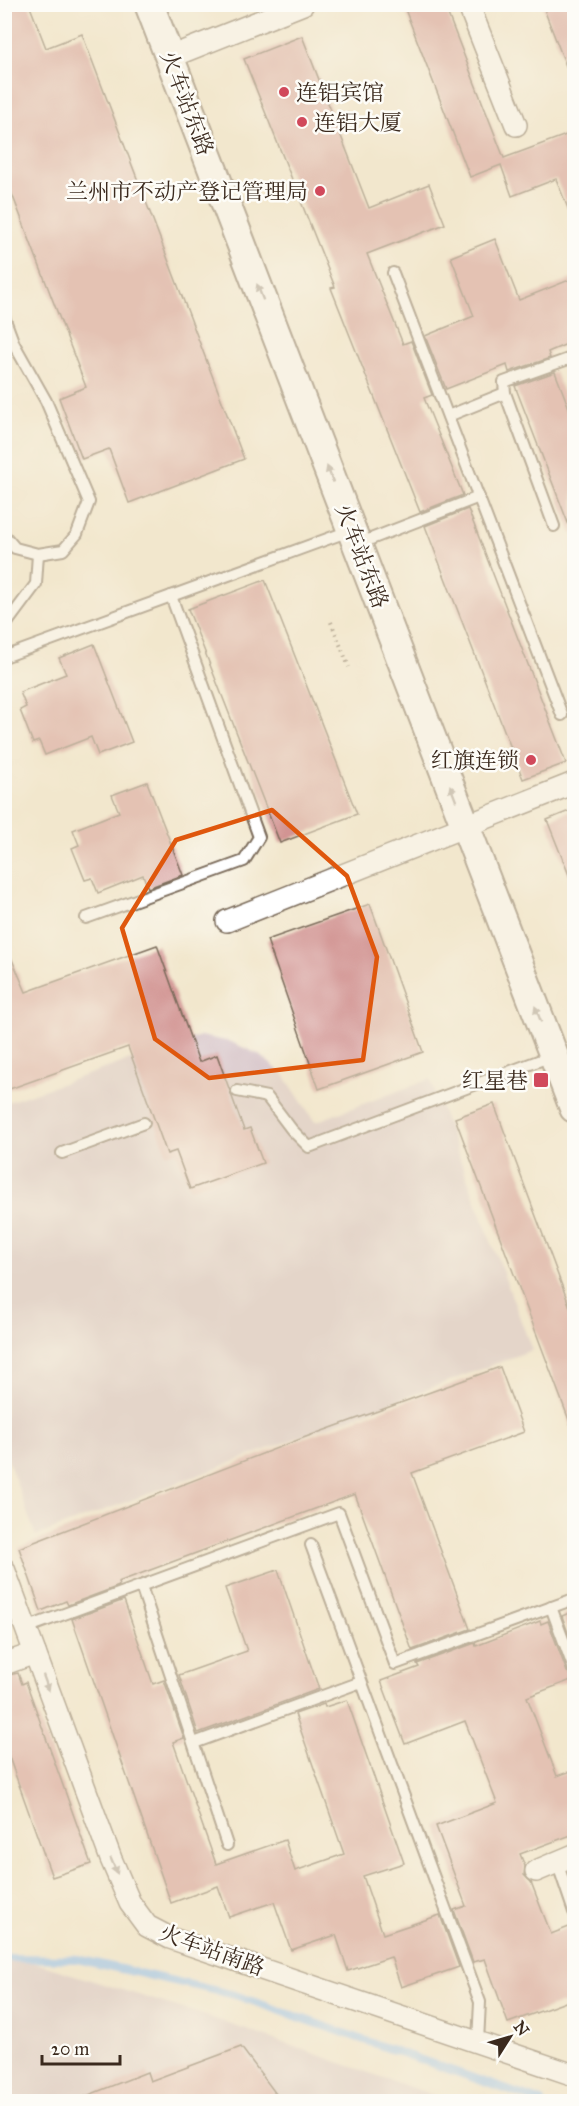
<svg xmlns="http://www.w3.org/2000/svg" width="579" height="2106" viewBox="0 0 579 2106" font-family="'IM FELL Great Primer','Noto Serif SC',serif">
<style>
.industrial{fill:#d2bec3}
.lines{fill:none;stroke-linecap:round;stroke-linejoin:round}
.stream{stroke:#85bbf4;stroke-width:8}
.building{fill:#d29493}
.lane-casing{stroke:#7b6c5b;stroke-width:14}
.street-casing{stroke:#7b6c5b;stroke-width:24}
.secondary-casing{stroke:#7b6c5b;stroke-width:32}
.path{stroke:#7b6c5b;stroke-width:4;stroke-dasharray:1.5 4.5;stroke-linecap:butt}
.lane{stroke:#fff;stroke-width:10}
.street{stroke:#fff;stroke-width:21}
.secondary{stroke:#fff;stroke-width:28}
.oneway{fill:#a79f9a}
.marked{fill:none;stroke:#df570d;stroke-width:4.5;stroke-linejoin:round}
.poi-dot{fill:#d1495b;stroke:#fdfcf7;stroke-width:2}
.labels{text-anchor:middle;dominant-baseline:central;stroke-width:5;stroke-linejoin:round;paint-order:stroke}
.poi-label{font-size:22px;fill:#3b2a1e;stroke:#fdfcf7;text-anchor:end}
.street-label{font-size:22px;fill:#3b2a1e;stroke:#fdfcf7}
</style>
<rect width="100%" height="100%" fill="#fdfcf7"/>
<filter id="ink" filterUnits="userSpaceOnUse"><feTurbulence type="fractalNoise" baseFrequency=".0167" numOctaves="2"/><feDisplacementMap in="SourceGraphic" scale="12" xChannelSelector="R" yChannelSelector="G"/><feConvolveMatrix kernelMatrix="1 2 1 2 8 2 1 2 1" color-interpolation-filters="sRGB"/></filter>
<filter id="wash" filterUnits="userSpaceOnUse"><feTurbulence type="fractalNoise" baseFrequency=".008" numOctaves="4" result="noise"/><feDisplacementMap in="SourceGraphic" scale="24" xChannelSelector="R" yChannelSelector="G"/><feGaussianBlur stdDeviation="1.35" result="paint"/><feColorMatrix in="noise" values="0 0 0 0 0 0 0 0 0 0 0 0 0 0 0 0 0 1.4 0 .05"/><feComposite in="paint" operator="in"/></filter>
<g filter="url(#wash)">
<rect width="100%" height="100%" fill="#f2e7cd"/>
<g class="industrial">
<path d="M200,1036l31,6 29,13 24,20 31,47 115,-43 102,271 -496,186 -31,-84v-349z"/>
<path d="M20,1958l192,60 238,83h-445l-1,-136z"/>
</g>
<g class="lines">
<path class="stream" d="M4,1958l73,1 158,36 307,107"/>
</g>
<g id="blocks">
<g class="building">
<path d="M4,4h25l17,44 36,-14 162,425 -115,44 -20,-54 -27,10 -23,-61 27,-11 -82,-214z"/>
<path d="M403,4h41l60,154 70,-26v91l-18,-44 -44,17 -11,-31 -31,12z"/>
<path d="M542,4h32v80h-1z"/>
<path d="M302,36l67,172 60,-24 16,40 -78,30 36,90 8,-3 21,54 -8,3 39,97 -43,17 -89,-224 4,-1 -91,-228z"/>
<path d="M495,239l24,61 55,-22v63l-26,11 2,6 -41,14 -2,-7 -61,24 -21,-53 49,-20 -23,-59z"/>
<path d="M555,372l19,49v114l-1,1 -58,-150z"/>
<path d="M468,509l98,254 -43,16 -98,-253z"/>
<path d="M265,580l92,234 -77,29 -92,-234z"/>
<path d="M94,644l38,98 -34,13 -7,-18 -46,18 -6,-14 -6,2 -13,-33 6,-3 -6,-15 46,-18 -7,-16z"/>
<path d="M147,782l36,93 -35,13 -5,-13 -45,18 -6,-15 -7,2 -13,-32 7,-3 -6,-15 46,-18 -7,-17z"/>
<path d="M574,809v76h-1l-26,-65z"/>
<path d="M370,904l53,148 -104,37 -52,-149z"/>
<path d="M4,941l22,51 131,-47 42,117 18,-7 27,75 6,-2 13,35 -73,26 -14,-38 -9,3 -39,-107 -124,44z"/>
<path d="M494,1104l80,214v110h-2l-117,-310z"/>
<path d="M500,1367l24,65 -112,41 58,156 -58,21 -57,-156 -237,88 1,4 -51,19 -2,-4 -25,10 -22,-63 284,-110z"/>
<path d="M278,1570l41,119 -121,44 -19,-58 68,-24 -22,-63z"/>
<path d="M124,1600l29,84 11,-4 20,58 -11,4 43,122 69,-24 10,31 49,-17 -49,-140 29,-10 1,3 22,-7 57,163 -41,13 20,58 57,-19 19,52 -58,20 -10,-30 -43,14 -12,-36 -45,15 -17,-48 -45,15 -11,-31 -47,17 -99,-284z"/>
<path d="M574,1611v38l-12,-33z"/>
<path d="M540,1621l1,3 7,-3 19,51 7,4v3l-47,18 30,79 17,-6v64l-54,20 5,12 -1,9 7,7 20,52 23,-9v74l-66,24 -23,-64 -12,3 -19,-52 12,-4 -30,-80 61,-23 -32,-82 -60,23 -24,-63 38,-14 -2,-3 58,-21 1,3z"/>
<path d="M18,1673l4,11 4,-2 65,182 -39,13 -48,-134v-67z"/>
<path d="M241,2047l41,55h-206v-2l71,-28 3,9z"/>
</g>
</g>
</g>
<g filter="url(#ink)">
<use href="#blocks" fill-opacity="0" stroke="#7b6c5b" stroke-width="1.5"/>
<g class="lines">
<g class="lane-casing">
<g id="lane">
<path d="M393,273l169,442"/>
<path d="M4,317l10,27 32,57 43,101 -12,32 -14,16 -25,4 -23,-6 -11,-13"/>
<path d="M448,416l57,-23"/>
<path d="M554,526l-49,-133 -1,-11 70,-25"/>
<path d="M358,544l121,-47"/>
<path d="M4,627l32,-43 2,-30"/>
<path d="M4,657l348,-127"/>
<path d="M86,918l158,-57 15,-24 -88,-241"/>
<path d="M237,1091l30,6 25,33 17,17 245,-92"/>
<path d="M62,1153l82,-30"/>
<path d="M311,1545l169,457 -2,40"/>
<path d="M141,1586l86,259"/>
<path d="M551,1607l23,62"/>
<path d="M26,1628l313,-115 56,151 179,-65"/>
<path d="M194,1743l167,-61"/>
<path d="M557,1862l17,50"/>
</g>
</g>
<g class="street-casing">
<g id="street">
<path d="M468,4l48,121"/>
<path d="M170,57l133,-53"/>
<path d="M227,921l347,-138"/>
<path d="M4,1569l107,290 19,44 17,23 23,12 404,137"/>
<path d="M4,1664l31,-11"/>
<path d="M536,1871l38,-16"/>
</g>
</g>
<g class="secondary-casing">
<path id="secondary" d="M149,4l425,1104"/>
</g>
<path class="path" d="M331,622l18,45"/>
<use href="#lane" class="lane"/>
<use href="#street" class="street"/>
<use href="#secondary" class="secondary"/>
</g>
<defs><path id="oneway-solid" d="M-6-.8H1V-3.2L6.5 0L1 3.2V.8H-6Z" transform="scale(1.5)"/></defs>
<g class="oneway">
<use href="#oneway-solid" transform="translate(260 292) rotate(-111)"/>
<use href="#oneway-solid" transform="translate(330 474) rotate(-111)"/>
<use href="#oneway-solid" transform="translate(453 793) rotate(-111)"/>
<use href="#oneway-solid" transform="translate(538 1014) rotate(-111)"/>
<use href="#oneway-solid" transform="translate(46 1683) rotate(70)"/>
<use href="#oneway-solid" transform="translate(114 1866) rotate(67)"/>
</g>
</g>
<path d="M0 0H579V2106H0ZM272,810l75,66 30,81 -14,103 -154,18 -54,-39 -33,-111 54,-88z" fill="#f2e7cd" fill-opacity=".55" fill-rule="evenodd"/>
<path class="marked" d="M272,810l75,66 30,81 -14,103 -154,18 -54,-39 -33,-111 54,-88z"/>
<g class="poi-dot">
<circle cx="284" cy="92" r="6"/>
<circle cx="302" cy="122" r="6"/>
<circle cx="320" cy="191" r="6"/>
<circle cx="531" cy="760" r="6"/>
<rect x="533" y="1072" width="16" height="16" rx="3"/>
</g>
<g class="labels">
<g class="poi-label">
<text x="296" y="92" text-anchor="start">连铝宾馆</text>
<text x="314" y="122" text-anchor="start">连铝大厦</text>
<text x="308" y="191">兰州市不动产登记管理局</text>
<text x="519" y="760">红旗连锁</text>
<text x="528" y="1080">红星巷</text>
</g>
<g class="street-label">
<text transform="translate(187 103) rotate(69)">火车站东路</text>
<text transform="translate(362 556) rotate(69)">火车站东路</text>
<text transform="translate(212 1950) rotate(20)">火车站南路</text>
</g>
</g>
<rect width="579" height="2106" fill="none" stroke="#fdfcf7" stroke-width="24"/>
<g transform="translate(510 2037) rotate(53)" stroke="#fdfcf7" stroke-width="4.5" paint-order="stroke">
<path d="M0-4.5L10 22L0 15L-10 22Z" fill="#3b2a1e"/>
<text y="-9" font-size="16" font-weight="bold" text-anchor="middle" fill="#3b2a1e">N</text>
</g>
<path d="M42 2055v9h78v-9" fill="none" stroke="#3b2a1e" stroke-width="3"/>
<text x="51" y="2055" font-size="18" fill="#3b2a1e" stroke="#fdfcf7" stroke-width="4.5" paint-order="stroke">20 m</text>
</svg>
